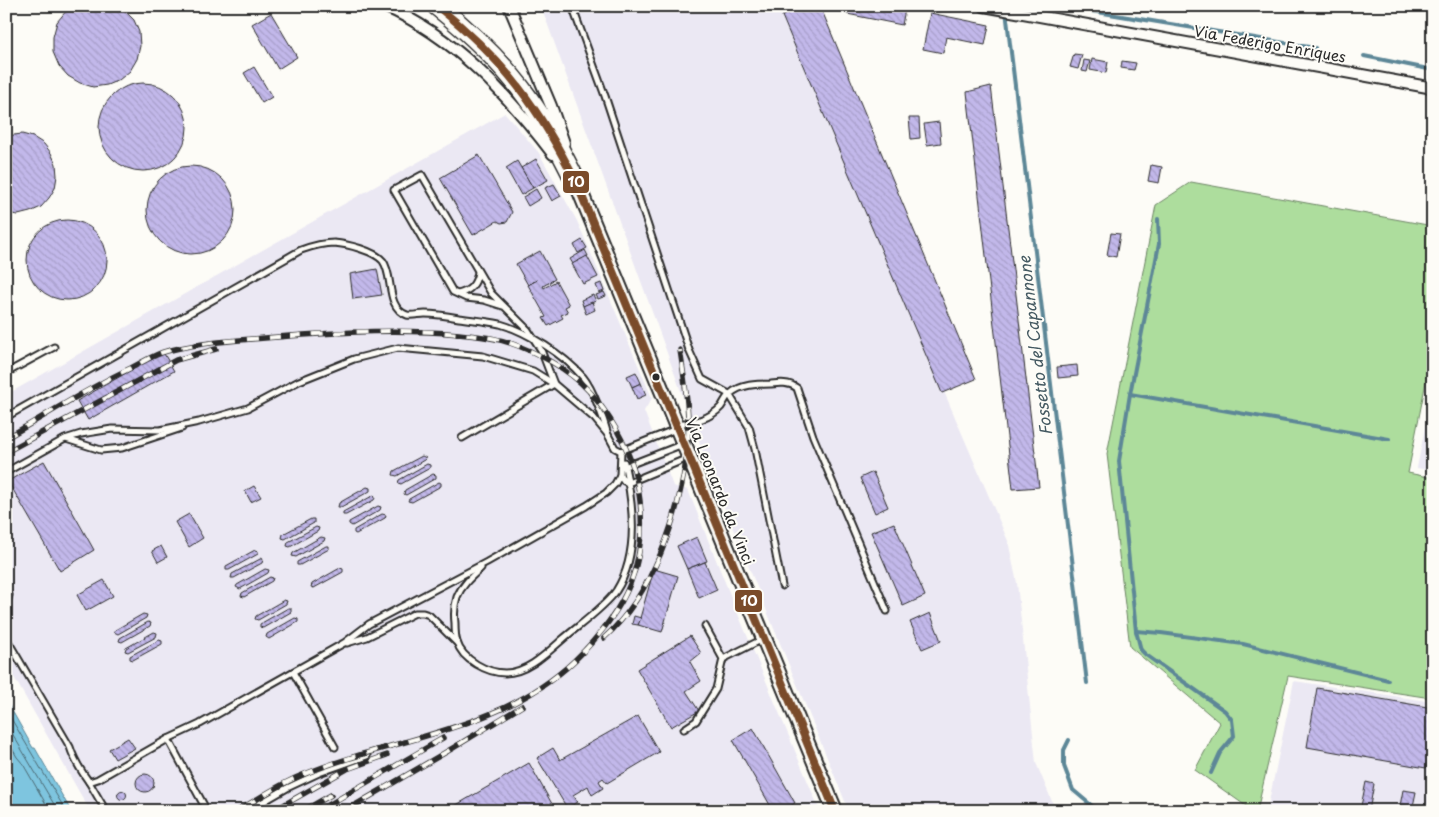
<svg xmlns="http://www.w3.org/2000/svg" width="1439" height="817" viewBox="0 0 1439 817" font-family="'Playpen Sans',sans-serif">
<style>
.built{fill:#ebe8f3}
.grass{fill:#addd9d;stroke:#6c8464}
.water{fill:#7ec5df;stroke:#5d8797}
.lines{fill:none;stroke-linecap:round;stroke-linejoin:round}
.shore{stroke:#4c6973;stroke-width:1}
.stream{stroke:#5d8797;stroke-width:4}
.building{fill:url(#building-back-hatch);stroke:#2b2b2b}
.lane-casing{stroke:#2b2b2b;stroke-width:9}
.street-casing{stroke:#2b2b2b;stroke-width:14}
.secondary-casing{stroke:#2b2b2b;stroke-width:18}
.highway-casing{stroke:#2b2b2b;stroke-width:22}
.lane{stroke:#fdfcf7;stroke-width:5}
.street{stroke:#fdfcf7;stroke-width:10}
.secondary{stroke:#fdfcf7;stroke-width:14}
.highway{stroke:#fdfcf7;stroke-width:19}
.rail-casing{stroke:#2b2b2b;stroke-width:5.5}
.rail{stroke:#fdfcf7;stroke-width:4;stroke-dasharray:11;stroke-linecap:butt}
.bus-1-casing{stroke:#fdfcf7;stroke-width:11}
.bus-1{stroke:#7a4b2a;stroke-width:8}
.bus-dot{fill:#2b2b2b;stroke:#fdfcf7;stroke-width:2}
.labels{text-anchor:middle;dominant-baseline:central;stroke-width:4;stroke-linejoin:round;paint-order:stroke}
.street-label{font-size:15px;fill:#2b2b2b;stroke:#fdfcf7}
.water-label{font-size:16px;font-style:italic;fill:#445961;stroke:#fdfcf7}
.line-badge{stroke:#fdfcf7;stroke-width:2}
.badge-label{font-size:14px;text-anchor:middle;font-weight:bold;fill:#fff}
</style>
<defs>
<pattern id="building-back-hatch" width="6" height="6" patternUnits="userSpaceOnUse" patternTransform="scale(1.25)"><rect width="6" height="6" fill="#c2b8ea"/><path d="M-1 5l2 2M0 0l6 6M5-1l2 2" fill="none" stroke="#a79ec9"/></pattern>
</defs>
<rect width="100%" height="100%" fill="#fdfcf7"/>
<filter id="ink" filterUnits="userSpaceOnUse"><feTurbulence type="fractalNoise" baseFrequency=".02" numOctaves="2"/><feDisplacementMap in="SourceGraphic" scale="10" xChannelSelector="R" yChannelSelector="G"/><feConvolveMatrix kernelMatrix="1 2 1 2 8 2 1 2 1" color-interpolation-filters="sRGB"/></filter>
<g filter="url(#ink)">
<g class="built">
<path d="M541,6h238l229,535 9,42 19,180 20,48h-207l-134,-326z"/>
<path d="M505,113l34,40 38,68 10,23 65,154 -8,13 29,75 15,4 43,107 89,214h-730l-84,-148v-268z"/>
<path d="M1433,387v84l-16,-3z"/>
<path d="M1294,681l139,21v109h-166z"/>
</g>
<path class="grass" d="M1191,182l242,44v120l-25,127 25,5v213l-2,7 -143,-22 -31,135h-4l-58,-41 25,-47 -90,-76 -23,-193 49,-249z"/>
<path class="water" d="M6,700l27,48h2l36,63h-65z"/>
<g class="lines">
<g class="shore">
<path d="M6,710l60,101"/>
<path d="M6,723l52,88"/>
<path d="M6,738l11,19 6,7 27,47"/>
</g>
<g class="stream">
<path d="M1061,6l254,42"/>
<path d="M1006,11l81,672"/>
<path d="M1364,56l69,14"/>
<path d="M1158,219l1,25 -29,150 -11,67 17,170 5,19 5,5 79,56 7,9 2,16 -14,17 -9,20"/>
<path d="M1130,394l259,45"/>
<path d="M1136,631l25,2 82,11 145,36"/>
<path d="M1069,740l-5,10v16l9,24 25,21"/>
</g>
</g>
<g class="building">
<path d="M73,6h47l14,14 5,12 1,14 -3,13 -7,12 -11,9 -12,5 -14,2 -13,-4 -12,-7 -9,-10 -6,-14v-15l4,-15 10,-12z"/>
<path d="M805,6h15l156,373 -34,14 -160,-377z"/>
<path d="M848,6h46l11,3 -3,16 -55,-11z"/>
<path d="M271,13l26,44 -19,12 -26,-45z"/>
<path d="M930,13l59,12 -4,20 -39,-8 -3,16 -20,-4z"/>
<path d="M1074,54l8,1 -4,14 -8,-2z"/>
<path d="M1092,59l16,3 -2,11 -16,-3z"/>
<path d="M1084,60l6,1 -3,11 -5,-1z"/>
<path d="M1122,61l14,2 -2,7 -13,-2z"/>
<path d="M254,67l18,30 -10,6 -18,-30z"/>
<circle cx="143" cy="127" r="44"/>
<path d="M991,86l48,401 -26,2 -46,-397z"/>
<path d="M909,118h10l1,20 -9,1z"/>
<path d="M939,122l2,21 -14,2 -3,-21z"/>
<path d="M22,134l11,3 11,7 7,9 5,11 1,12 -2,12 -6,10 -8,9 -11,5 -12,3 -12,-2v-77z"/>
<path d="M479,155l33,57 -5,10 -6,1 -4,-2 -24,14 -33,-57z"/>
<path d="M536,159l12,21 -15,8 -12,-20z"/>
<path d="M517,161l16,27 -12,7 -15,-27z"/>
<path d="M1151,165l11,2 -3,16 -11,-2z"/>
<circle cx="191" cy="210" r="44"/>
<path d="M554,184l7,12 -9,5 -7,-13z"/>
<path d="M536,189l5,9 -13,8 -5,-9z"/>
<circle cx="67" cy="260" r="40"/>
<path d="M1111,233l9,1 -4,23 -9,-2z"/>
<path d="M582,240l5,8 -9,5 -4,-8z"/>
<path d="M585,250l3,6 -15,8 -3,-5z"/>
<path d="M540,251l15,28 -12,7 1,2 12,-7 13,24 -4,2 3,5 -7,3 2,3 -15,8 -5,-8 3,-1 -18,-32 9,-5 -9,5 -12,-21z"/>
<path d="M587,256l11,21 -15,7 -11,-20z"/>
<path d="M377,269l5,26 -29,4 -3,-25z"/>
<path d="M601,283l3,8 -5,2 -3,-8z"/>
<path d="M604,292l2,4 -8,3 -2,-4z"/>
<path d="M593,295l3,6 -13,5 -2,-6z"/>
<path d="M592,302l3,8 -9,4 -3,-8z"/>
<path d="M163,352l11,19 -86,49 -11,-19z"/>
<path d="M1077,365l1,11 -20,2 -1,-11z"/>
<path d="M636,372l5,11 -9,4 -5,-11z"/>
<path d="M641,383l5,12 -9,4 -5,-12z"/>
<path d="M422,456l4,2 -2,2 -27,16 -4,-1 1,-4z"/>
<path d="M44,461l50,89 -34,21 -52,-90z"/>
<path d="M427,464l3,1v3l-29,16 -3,-1 1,-3z"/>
<path d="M873,472l15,35 -13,6 -15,-35z"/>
<path d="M433,474l3,1v3l-30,17 -2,-1 1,-4z"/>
<path d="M439,482l2,1v3l-29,16 -4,-1 1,-2z"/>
<path d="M254,486l7,11 -10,5 -6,-11z"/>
<path d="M367,487l3,1v3l-29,16h-3l1,-4z"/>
<path d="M374,495l1,3 -1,2 -28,15h-3v-3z"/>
<path d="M378,506l3,1 -1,3 -28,16 -3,-2v-2z"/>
<path d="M189,514l14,24 -14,9 -14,-25z"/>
<path d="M382,514l4,1 -1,3 -29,16 -2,-1v-3z"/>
<path d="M311,519h3v4l-29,16 -3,-1 1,-4z"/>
<path d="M894,523l31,73 -22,10 -32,-74z"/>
<path d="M316,527l3,1 -1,3 -28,16 -3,-1 1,-4z"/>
<path d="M321,537l4,1 -1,3 -28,16 -4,-1 1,-3z"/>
<path d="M697,537l10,24 -20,8 -10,-23z"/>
<path d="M161,546l6,11 -9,5 -6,-11z"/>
<path d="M326,546h3v3l-29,16h-3v-3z"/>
<path d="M255,550l3,1v3l-29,16h-3v-4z"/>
<path d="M262,558l1,2 -1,3 -28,15h-3l1,-4z"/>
<path d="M705,562l12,28 -18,8 -12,-29z"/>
<path d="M340,568l3,1v3l-29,16 -3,-1 1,-3z"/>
<path d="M265,569l4,1 -1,3 -28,16 -4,-2 1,-2z"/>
<path d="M654,569l24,7 -16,56 -24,-7z"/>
<path d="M270,577l3,1 -1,3 -28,16 -3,-1 1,-3z"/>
<path d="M104,580l9,16 -27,15 -9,-16z"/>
<path d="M284,600l3,1 -1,3 -28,16 -3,-1 1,-3z"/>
<path d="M288,608h3v4l-28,16 -3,-1v-3z"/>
<path d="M930,613l11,28 -19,8 -12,-27z"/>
<path d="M143,614l4,1 -1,3 -28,16 -4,-2 1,-2z"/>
<path d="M634,616l7,2 -3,7 -6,-1z"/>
<path d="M295,618l3,1v3l-29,17 -3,-2 1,-3z"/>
<path d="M148,622l3,1 -1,3 -28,16 -3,-1 1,-3z"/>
<path d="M154,632l3,1 -1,4 -28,15 -3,-1 1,-3z"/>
<path d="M690,636l11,17 -11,9 11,19 -15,10 13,20 -28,16 -34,-58z"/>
<path d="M159,640l3,1v3l-29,16 -3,-1v-3z"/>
<path d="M1317,688l116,20v22l-7,38 -119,-21z"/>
<path d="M638,716l21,36 -52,31 -4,-5 -4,3 4,7 -11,7 -4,-9 -15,9 5,7 -11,6 -30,-50 16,-10 7,12z"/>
<path d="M753,728l42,75 -13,8h-23l11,-6 -37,-65z"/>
<path d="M128,738l7,10 -20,11 -6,-10z"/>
<path d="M529,763l27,48h-110z"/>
<circle cx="145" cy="783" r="9"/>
<path d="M1366,782l8,2 -5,27h-9z"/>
<path d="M1403,790l13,2 -4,19h-13z"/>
<circle cx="122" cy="795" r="4.5"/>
</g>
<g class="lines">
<g class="lane-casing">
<g id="lane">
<path d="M572,6l33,90 84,254 13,29 27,15 20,33 6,22 27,137"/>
<path d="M458,294c12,-3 18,-9 20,-22"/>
<path d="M6,373l48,-26"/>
<path d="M6,417l295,-167c11,-4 22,-7 33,-7 13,1 41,8 49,18 11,15 2,46 24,54 5,1 13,-1 18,-1 11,0 23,2 34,4 14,2 28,3 41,6 28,8 64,31 83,53 10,12 21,43 25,58"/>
<path d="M678,423c14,1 33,-5 43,-16 3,-4 5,-10 9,-13 11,-10 27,-10 41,-10 9,-1 18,-2 26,4l16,48 74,175"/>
<path d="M462,438l92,-54 -13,-34 -13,-20 -37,-37 -69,-118 -28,15 59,102 13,6 18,2 19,6"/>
<path d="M66,439l35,11 21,-2 60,-20"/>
<path d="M624,467l59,-23"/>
<path d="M6,472l59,-33 16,-5 31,-5 48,1 39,-8 49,-14 51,-27 55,-22 44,-11 85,8 50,15 21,13 40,34 14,17 7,13 6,3 55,-22"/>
<path d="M620,475l4,6 4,2 60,-25"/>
<path d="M481,568c-10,9 -19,17 -24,29 -3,9 -3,17 -2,26 0,6 0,13 2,19 5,18 31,31 48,31 22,0 42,-20 58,-34 15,-13 42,-32 53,-48 24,-37 17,-89 8,-129"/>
<path d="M6,606l3,-11"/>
<path d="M6,630l2,11 62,106c4,13 11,24 19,35l9,-3 70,-40 32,-15 144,-81 25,-19 118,-62 99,-56 20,-13 9,-9 5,-9 1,-24"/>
<path d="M347,643l20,-6 48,-24h8l6,2 28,28"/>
<path d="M723,659l40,-20"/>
<path d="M293,672l42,75"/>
<path d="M684,729l12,-8 20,-32 7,-30 -18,-33"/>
<path d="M168,739l39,72"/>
<path d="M89,782l17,29"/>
<path d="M247,811l40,-23 32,-15 48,-17"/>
</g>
</g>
<g class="street-casing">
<g id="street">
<path d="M384,6c70,30 124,89 169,148"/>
<path d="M509,6l42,100 13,37"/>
<path d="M984,6l449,82"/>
</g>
</g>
<g class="secondary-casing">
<path id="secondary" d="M577,184l258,627"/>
</g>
<g class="highway-casing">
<path id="highway" d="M437,6c34,27 65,56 90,91 20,27 35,57 50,87"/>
</g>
<use href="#lane" class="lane"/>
<use href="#street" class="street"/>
<use href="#secondary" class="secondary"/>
<use href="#highway" class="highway"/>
<g class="rail-casing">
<g id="rail">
<path d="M6,438c42,-24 82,-50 125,-70 12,-6 24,-14 36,-17 44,-11 91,-12 136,-16 52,-4 104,-6 156,-1 17,2 35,3 51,9 27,9 58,26 78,47 6,6 11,13 16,20 16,23 29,49 34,77 13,74 -12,124 -64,174 -76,72 -182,76 -274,115 -22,9 -42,23 -63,35"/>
<path d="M6,452l170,-92 40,-11"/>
<path d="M604,638c49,-44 75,-121 83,-185 4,-34 -2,-70 -7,-103"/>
<path d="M273,811l74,-42 40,-14"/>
<path d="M303,811l28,-16"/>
<path d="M318,811l125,-73"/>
<path d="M345,811l108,-63 69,-42"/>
</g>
</g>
<use href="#rail" class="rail"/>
<g class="bus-1-casing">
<path id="bus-1" d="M437,6c67,54 102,101 140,178l258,627"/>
</g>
<use href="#bus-1" class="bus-1"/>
</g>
</g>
<circle class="bus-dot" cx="656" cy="377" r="4.5"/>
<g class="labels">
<g class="street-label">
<text transform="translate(1270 43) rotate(10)">Via Federigo Enriques</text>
<text transform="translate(721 491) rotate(68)">Via Leonardo da Vinci</text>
</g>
<g class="water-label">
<text transform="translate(1034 346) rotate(-97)">Fossetto del Capannone</text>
</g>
</g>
<g class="line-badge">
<rect x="562" y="170" width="28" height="24" rx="5" fill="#7a4b2a"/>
<rect x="734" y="589" width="29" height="24" rx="5" fill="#7a4b2a"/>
</g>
<g class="badge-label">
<text x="576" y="187">10</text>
<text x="749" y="606">10</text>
</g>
<rect width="1439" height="817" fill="none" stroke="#fdfcf7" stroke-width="25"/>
<rect x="12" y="12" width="1414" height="792" fill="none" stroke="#2b2b2b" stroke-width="2" filter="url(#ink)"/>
</svg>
